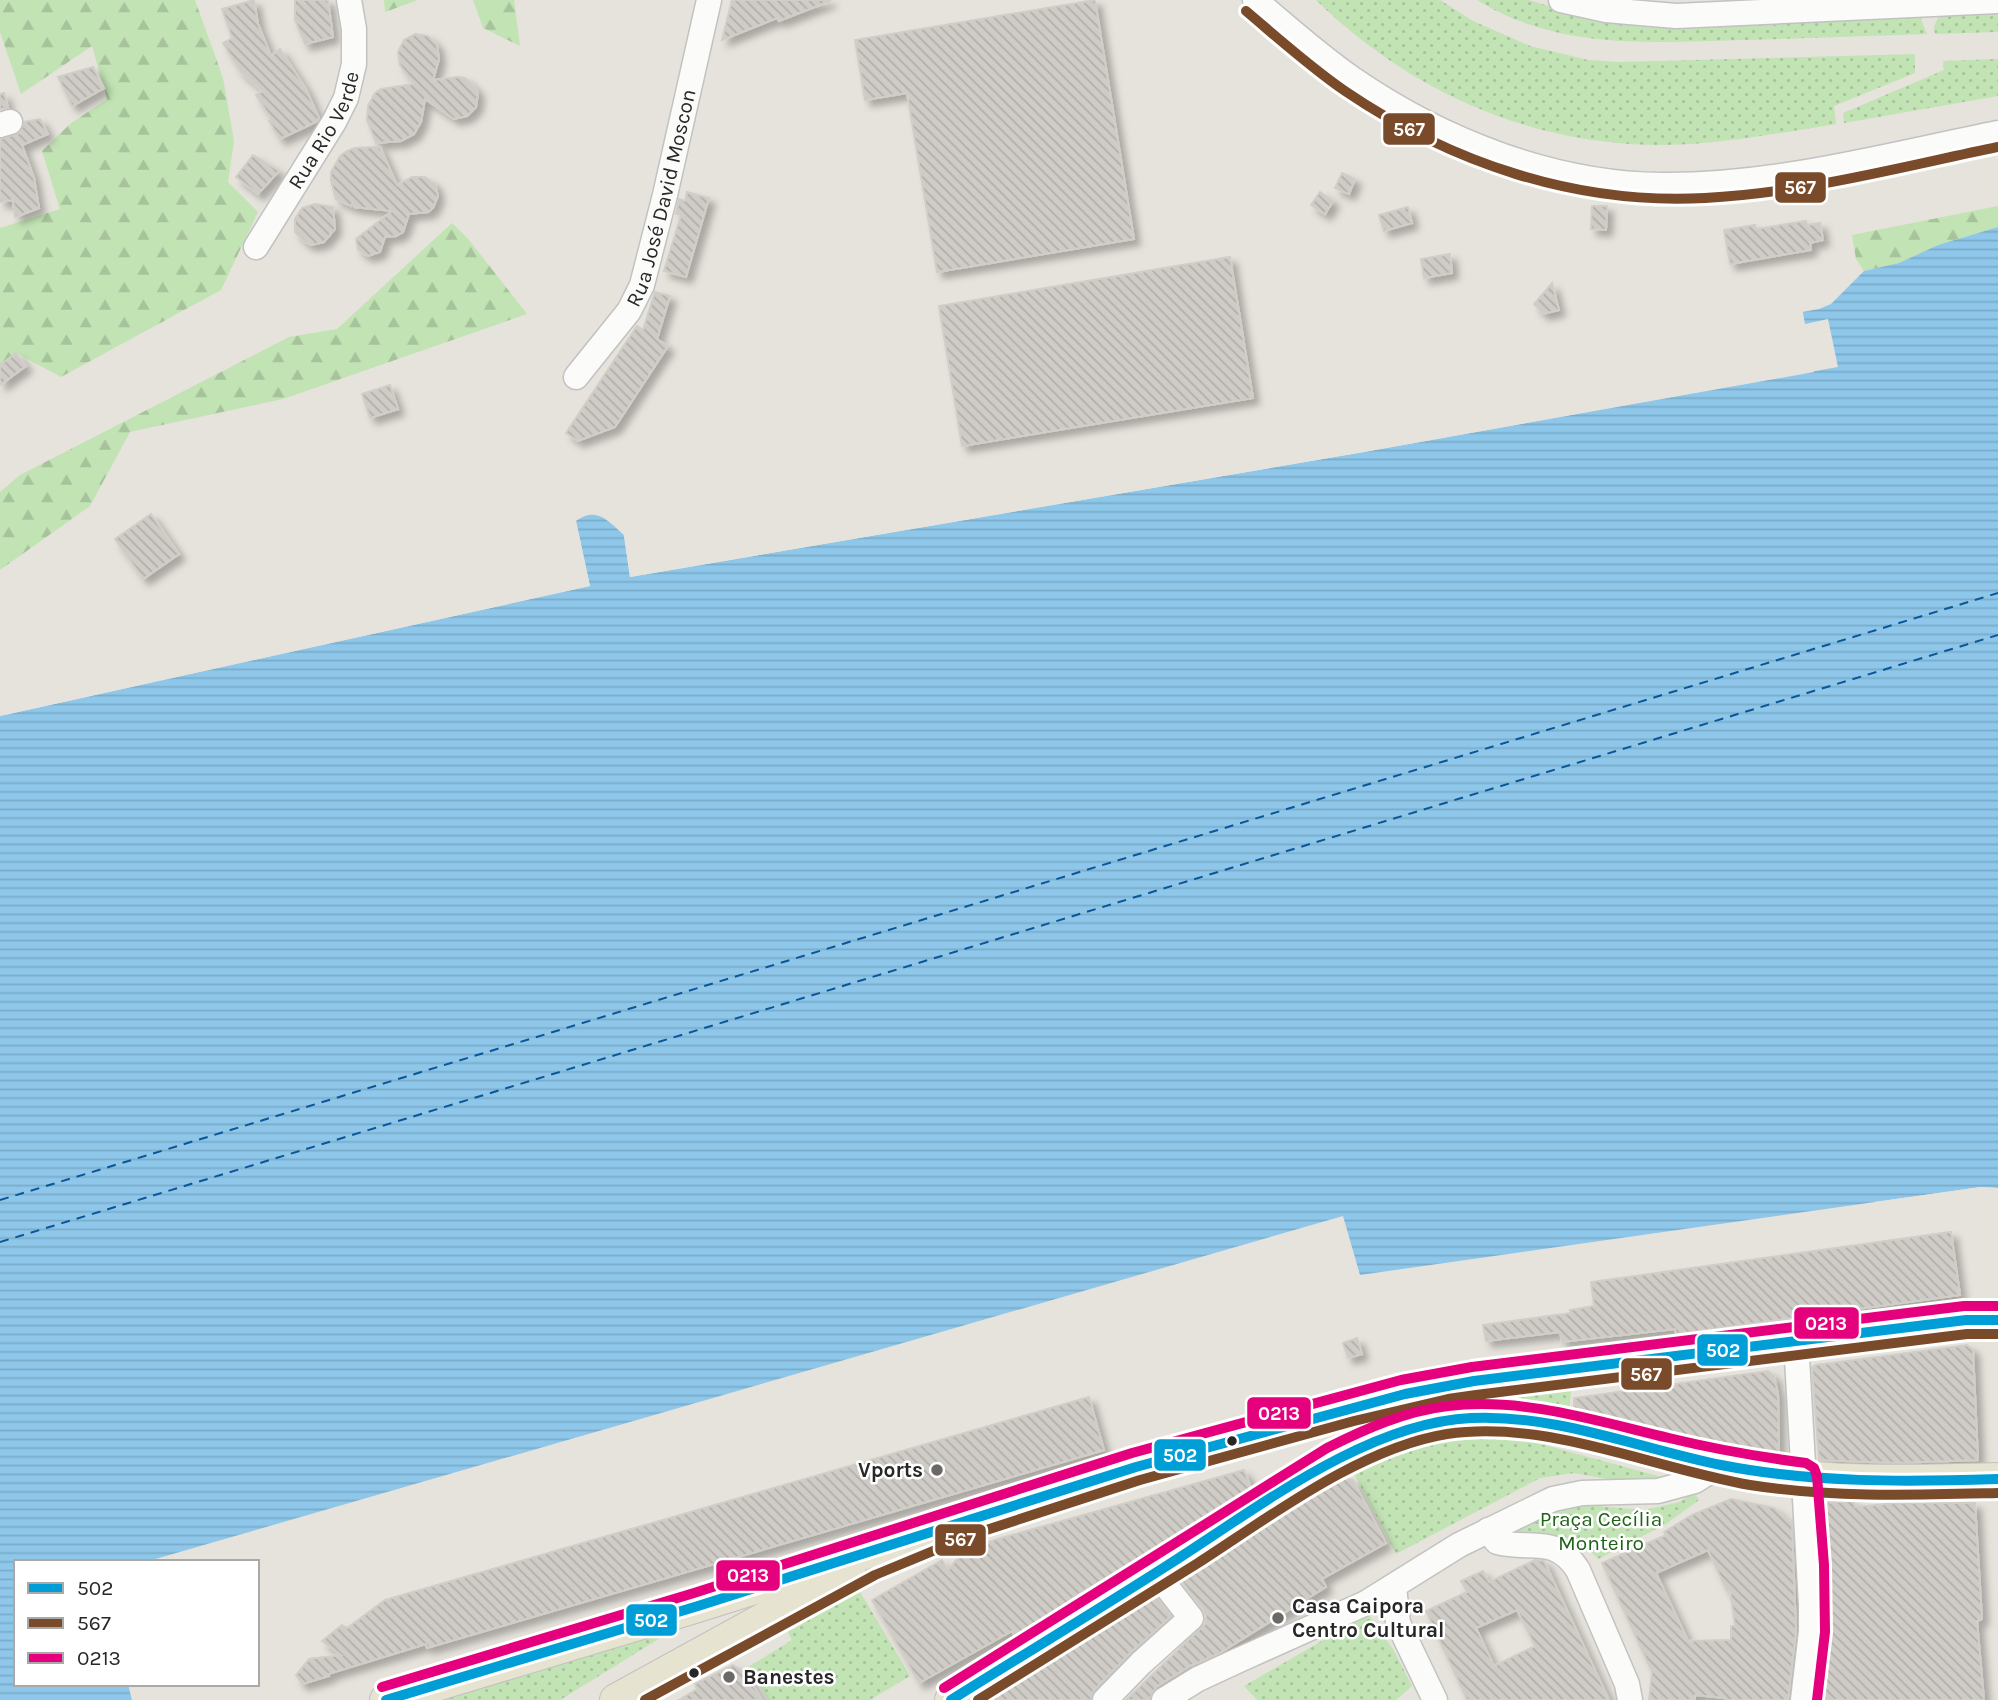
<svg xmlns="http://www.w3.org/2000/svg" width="1998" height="1700" viewBox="0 0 1998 1700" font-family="Karla,sans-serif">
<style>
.green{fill:url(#green-dots)}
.forest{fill:url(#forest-firs)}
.water{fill:url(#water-rules)}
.pier{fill:#e6e3dc}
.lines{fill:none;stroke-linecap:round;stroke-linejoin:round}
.ferry{stroke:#0b5697;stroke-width:2;stroke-dasharray:9 7;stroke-linecap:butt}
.building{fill:url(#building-back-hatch);stroke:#d1cec8;stroke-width:2;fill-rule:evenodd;filter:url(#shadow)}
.minor-casing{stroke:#c3c2c2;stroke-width:27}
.major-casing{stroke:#c3c1bf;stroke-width:34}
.minor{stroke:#fbfbfa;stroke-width:24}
.major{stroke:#e6e3d1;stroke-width:32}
.bus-1-casing{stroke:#fff;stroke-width:16}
.bus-2-casing{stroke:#fff;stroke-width:16}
.bus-3-casing{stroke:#fff;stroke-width:16}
.bus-1{stroke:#009ed6;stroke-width:10}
.bus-2{stroke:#7a4b2a;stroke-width:10}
.bus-3{stroke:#e5007d;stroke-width:10}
.bus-dot{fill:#272727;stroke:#fff;stroke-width:2.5}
.poi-dot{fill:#6a6966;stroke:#fff;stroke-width:2.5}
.labels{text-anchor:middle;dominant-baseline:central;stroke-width:5;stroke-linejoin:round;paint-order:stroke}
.street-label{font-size:21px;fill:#272727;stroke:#fff}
.poi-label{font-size:21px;font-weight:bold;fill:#272727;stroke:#fff;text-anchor:start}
.park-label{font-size:21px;fill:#1e6318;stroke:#fff}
.line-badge{stroke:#fff;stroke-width:2.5}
.badge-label{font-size:19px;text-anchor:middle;font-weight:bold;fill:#fff}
</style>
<defs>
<pattern id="green-dots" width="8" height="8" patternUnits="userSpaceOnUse" patternTransform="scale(1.75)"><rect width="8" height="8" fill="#c2e3b4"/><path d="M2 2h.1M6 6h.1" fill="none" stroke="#a7c39b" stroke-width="1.8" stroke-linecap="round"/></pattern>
<pattern id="forest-firs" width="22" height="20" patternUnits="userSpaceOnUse" patternTransform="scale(1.75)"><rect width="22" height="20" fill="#c2e3b4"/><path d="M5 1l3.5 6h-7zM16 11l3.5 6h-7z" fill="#a7c39b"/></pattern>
<pattern id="water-rules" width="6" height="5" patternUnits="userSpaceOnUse" patternTransform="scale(1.75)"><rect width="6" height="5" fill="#8ec7ea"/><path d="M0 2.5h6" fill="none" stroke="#7aabc9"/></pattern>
<pattern id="building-back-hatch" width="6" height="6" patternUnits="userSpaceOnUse" patternTransform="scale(1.75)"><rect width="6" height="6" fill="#cfccc7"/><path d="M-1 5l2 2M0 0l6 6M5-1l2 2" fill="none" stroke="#b2afab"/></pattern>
<filter id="shadow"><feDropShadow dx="6" dy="6" stdDeviation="3.5" flood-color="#0004"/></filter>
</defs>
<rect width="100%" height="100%" fill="#e6e3dc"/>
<g class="green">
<path d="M1316,0h124l33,21 57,25 58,14 30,2 297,-8v19l-81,33 2,18c-58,9 -117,21 -175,21 -131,0 -252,-54 -345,-145z"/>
<path d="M1477,0h52l37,11 353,3 8,20c-60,2 -120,4 -181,6 -92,2 -187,11 -269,-40z"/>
<path d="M1998,10v22l-63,2 -1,-7 6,-14z"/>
<path d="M1998,59v37l-154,27 -1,-10 101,-43 -1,-9z"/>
<path d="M1572,1379l-3,37 -217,20 -3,-22z"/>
<path d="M1439,1433l42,1 42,5 146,40 -46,3 -49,-9 -34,5 -144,76 -45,-86z"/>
<path d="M1694,1492l5,8 -33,24 -68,35c-19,-22 -58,-22 -85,-24l-8,-4 69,-27 70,6 36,-8z"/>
<path d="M856,1585l54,91 -40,24h-102l-20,-33 44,-27 -4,-7 2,-8z"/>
<path d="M1368,1614l25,35 19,37 -16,14h-139l-13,-14z"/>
<path d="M686,1622l-126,78h-135z"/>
</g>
<g class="forest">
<path d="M0,0h195l28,78 11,63 -6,41 30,30 -37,78 -160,87 -45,-24 -16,12v-137l60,-19 -18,-58 28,-27 37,-25 -15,-53 -71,48 -21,-62z"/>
<path d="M384,0h34l-33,12z"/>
<path d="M473,0h41l6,46 -37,-18z"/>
<path d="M1998,206v21l-60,18 -39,18 -35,8 -8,-12 -4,-24z"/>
<path d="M452,223l17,17 58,74 -244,85 -153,33 -40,74 -90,64v-78l20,-17 269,-138 48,-8z"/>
</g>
<path class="water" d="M1998,227v961l-17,-1 -621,88 -17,-59 -1198,346h-129v122h112l4,16h-132v-984l590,-130 -14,-65c21,-15 32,0 48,14l6,42 734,-125 450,-80 -12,-60 17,-3 12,-5 33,-33 35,-8 39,-18z"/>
<g class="pier">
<path d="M1802,308l3,16 23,-5 10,48 -474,85 -734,125 -7,-47 4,4 6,39 731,-124 446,-80 -11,-57z"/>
<path d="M576,521l14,65 -590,130v-4l586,-128 -13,-62z"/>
<path d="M1981,1187l17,1v3l-17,-1 -106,15 -1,-3z"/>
</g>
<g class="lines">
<g class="ferry">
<path d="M0,1200l1998,-607"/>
<path d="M0,1242l1998,-607"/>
</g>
</g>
<g class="building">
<path d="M254,0l4,24 13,32 9,-7 26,40 13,29 -3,4 -36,17 -11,-18 3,-1 -16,-25 7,-4 -22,-19 -18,-29 9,-5 -10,-29z"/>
<path d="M295,0h33l5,37 -28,7 -10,-24z"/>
<path d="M732,0h98v1l-51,20 -2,-3 -55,22z"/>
<path d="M1095,0l39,239 -197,33 -30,-179 -42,7 -10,-60z"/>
<path d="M415,34l13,2 9,9 2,14 -6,21 25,-3 7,1 10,9 3,6 -2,14 -9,9 -13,3 -29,-20 -4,23 -7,12 -13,7 -25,2 -9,-23 1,-14 7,-13 6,-4 33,-5 -14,-19 -2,-13 6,-12z"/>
<path d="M93,67l11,21 -32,18 -14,-29z"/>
<path d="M4,93l4,15 -8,1v-15z"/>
<path d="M40,119l8,15 -26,11 12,33 5,30 -24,9 -2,-17 -13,2v-63l20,-6 4,-11z"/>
<path d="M380,147l17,38 15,-8h13l10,7 3,12 -5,12 -5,4 -19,2 -6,18 -7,4 -11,1 -5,15 -12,4 -10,-6 -2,-11 36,-28 -38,-4 -1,-5 -2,4 -15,-7 -5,-18v-9l9,-16 7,-5 8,-3z"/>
<path d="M253,155l26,16 -21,23 -22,-17z"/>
<path d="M1342,173l13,6 -6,15 -14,-6z"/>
<path d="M687,192l22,6 -23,79 -22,-6 17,-56 -5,-1 3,-15 6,2z"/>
<path d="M1320,192l13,9 -8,13 -14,-9z"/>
<path d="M315,204l18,3 2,22 -11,13 -13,3 -6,-3 -10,-10v-13l7,-11z"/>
<path d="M1592,206h15l-1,24 -15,-1z"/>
<path d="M1408,207l4,16 -28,8 -5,-16z"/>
<path d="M1806,221l1,4 13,-2 3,17 -13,3 1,7 -81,14 -6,-34 31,-5 1,4z"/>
<path d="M1450,254l2,19 -28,5 -3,-19z"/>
<path d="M1230,257l23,141 -291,48 -23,-140z"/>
<path d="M1552,283l7,27 -16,4 -9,-10z"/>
<path d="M655,292l15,4 -13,43 11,7 -53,81 -37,14 -12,-8 71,-107 6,4z"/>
<path d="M16,353l10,13 -26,19v-20z"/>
<path d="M390,385l8,24 -28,9 -8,-24z"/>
<path d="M151,514l28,40 -36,25 -28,-40z"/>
<path d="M1951,1232l9,63 -284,39 -1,-5 -113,13 -2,-10 -74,9 -3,-16 88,-12 -1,-3 24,-4 -3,-24z"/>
<path d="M1357,1338l5,16 -14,4 -5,-15z"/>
<path d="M1967,1345l6,5 5,110 -84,3 -75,-3 -7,-93 4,-2z"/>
<path d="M1768,1371l6,5 4,18 1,62 -85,-16 -120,-30v-12z"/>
<path d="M1089,1397l15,53 -677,198 -1,-4 -98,30 1,2 -27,8 -6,-9 13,-16 32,-4 -19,-14 20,-16 5,3 38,-28z"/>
<path d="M1244,1470l8,20 -181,109 2,4 -57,35 -4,-7 -93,52 -47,-83 70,-40 6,10 14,-17 32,-13z"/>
<path d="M1345,1478l8,2 33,63 -64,36 4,8 -108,67 -28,12 -34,21 -7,13h-23l79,-76 1,-8 -3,-7 -23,-30 113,-71z"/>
<path d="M1731,1499l43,9 18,17 4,106 -8,69h-63v-2l-30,-3v5h-46l3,-28 -50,-109 64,-28 -2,-3 28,-17zM1708,1550l19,41 3,-1 5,36h-4v14l-43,1 -32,-68z"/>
<path d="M1854,1501l1,6 41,-4h79l7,116 -5,2 7,79h-166l8,-68 -6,-129z"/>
<path d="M1535,1560l9,1 65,139h-142l-41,-89 41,-19 -6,-11 22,-10 6,11zM1517,1610l18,36 -41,20 -18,-38z"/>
<path d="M1155,1595l16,21 -41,37 -36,37 -3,10h-105z"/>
<path d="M733,1665l12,7 17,28h-83l18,-11 -2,-5z"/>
</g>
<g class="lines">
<g class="minor-casing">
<g id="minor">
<path d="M1255,0c32,27 64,56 99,80 89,61 199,104 308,105 113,1 226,-30 336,-52"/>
<path d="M1561,0l45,10 70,6 322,-15"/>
<path d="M0,125l10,-3"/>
<path id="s1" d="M256,247l78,-125 12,-24 8,-34v-35l-5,-29"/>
<path id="s2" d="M576,377l53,-66 13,-26 23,-90 44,-195"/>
<path d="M1796,1341l15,263v28l-8,68"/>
<path d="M1488,1530l9,12c34,9 58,-8 81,28l49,114 3,16"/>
<path d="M1394,1587l4,36 37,77"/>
<path d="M1105,1700l36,-37 50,-45 -35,-45"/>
<path d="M1164,1700l34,-21 41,-19 127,-57 93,-58 94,-46 29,-6 76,-2 37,-10 25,-16"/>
</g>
</g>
<g class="major-casing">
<g id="major">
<path d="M386,1700l312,-94 438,-139 269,-73 69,-13 492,-61h32"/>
<path d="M616,1700l233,-128"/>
<path d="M951,1700c69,-43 139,-85 208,-129 41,-26 83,-53 124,-79 60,-36 116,-71 188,-74 84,-4 168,31 250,47 90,19 185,17 277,14"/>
</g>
</g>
<use href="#minor" class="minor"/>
<use href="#major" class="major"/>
<g class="bus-1-casing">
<g id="bus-1">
<path d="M386,1700l312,-94 438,-139 269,-73 69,-13 492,-61h32"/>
<path d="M951,1700c72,-45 145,-89 217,-135 87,-55 197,-142 303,-147 85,-4 167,30 250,47 91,18 184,17 277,14"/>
</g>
</g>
<g class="bus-2-casing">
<g id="bus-2">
<path d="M1246,11c32,27 64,56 99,80 106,72 231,114 360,107 99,-5 196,-31 293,-51"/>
<path d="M645,1700l230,-125 99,-41 166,-54 214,-59 94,-22 28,-4 491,-61h31"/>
<path d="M978,1700c73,-46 147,-91 220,-137 73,-47 162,-115 249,-129 99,-15 205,34 303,51 82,13 166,10 248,8"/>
</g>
</g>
<g class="bus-3-casing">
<g id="bus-3">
<path d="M382,1687l312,-94 438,-140 269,-73 71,-13 492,-61h34"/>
<path d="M944,1688l383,-240c38,-19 78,-37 121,-42 75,-9 149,15 221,32 45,11 91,19 137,25l8,5 3,8 7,89 1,67 -8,68"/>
</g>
</g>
<use href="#bus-1" class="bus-1"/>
<use href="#bus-2" class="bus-2"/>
<use href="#bus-3" class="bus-3"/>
</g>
<g class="bus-dot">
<circle cx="1232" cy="1441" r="6"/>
<circle cx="694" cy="1673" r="6"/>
</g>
<g class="poi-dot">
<circle cx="937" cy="1470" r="7"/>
<circle cx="1278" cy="1618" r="7"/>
<circle cx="729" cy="1677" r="7"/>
</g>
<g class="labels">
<g class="street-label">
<text stroke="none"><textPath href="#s1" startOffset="136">Rua Rio Verde</textPath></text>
<text stroke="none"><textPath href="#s2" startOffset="203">Rua José David Moscon</textPath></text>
</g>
<g class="poi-label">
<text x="923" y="1470" text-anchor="end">Vports</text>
<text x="1292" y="1606">Casa Caipora<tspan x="1292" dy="24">Centro Cultural</tspan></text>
<text x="743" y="1677">Banestes</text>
</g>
<g class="park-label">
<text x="1601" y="1519">Praça Cecília<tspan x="1601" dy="24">Monteiro</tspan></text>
</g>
</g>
<g class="line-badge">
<rect x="1382" y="112" width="54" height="34" rx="7" fill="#7a4b2a"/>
<rect x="1774" y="171" width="53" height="33" rx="7" fill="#7a4b2a"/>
<rect x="1793" y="1306" width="67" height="34" rx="7" fill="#e5007d"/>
<rect x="1696" y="1333" width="53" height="34" rx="7" fill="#009ed6"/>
<rect x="1620" y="1357" width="53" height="34" rx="7" fill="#7a4b2a"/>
<rect x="1246" y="1396" width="66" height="34" rx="7" fill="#e5007d"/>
<rect x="1153" y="1438" width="54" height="34" rx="7" fill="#009ed6"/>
<rect x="934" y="1523" width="53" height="34" rx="7" fill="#7a4b2a"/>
<rect x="715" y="1559" width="66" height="33" rx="7" fill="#e5007d"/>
<rect x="625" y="1603" width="53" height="34" rx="7" fill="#009ed6"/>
</g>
<g class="badge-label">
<text x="1409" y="136">567</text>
<text x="1800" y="194">567</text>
<text x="1826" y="1330">0213</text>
<text x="1723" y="1357">502</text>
<text x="1646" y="1381">567</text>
<text x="1279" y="1420">0213</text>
<text x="1180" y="1462">502</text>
<text x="960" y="1546">567</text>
<text x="748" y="1582">0213</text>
<text x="651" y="1627">502</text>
</g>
<rect x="14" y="1560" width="245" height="126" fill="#ffffff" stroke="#a9a9a9" stroke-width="2"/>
<rect x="28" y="1583" width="35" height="10" fill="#009ed6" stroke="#a9a9a9" stroke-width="2"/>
<text x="77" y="1595" font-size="21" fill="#272727">502</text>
<rect x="28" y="1618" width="35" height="10" fill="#7a4b2a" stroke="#a9a9a9" stroke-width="2"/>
<text x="77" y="1630" font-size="21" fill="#272727">567</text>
<rect x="28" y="1653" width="35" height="10" fill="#e5007d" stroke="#a9a9a9" stroke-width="2"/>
<text x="77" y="1665" font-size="21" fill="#272727">0213</text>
</svg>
